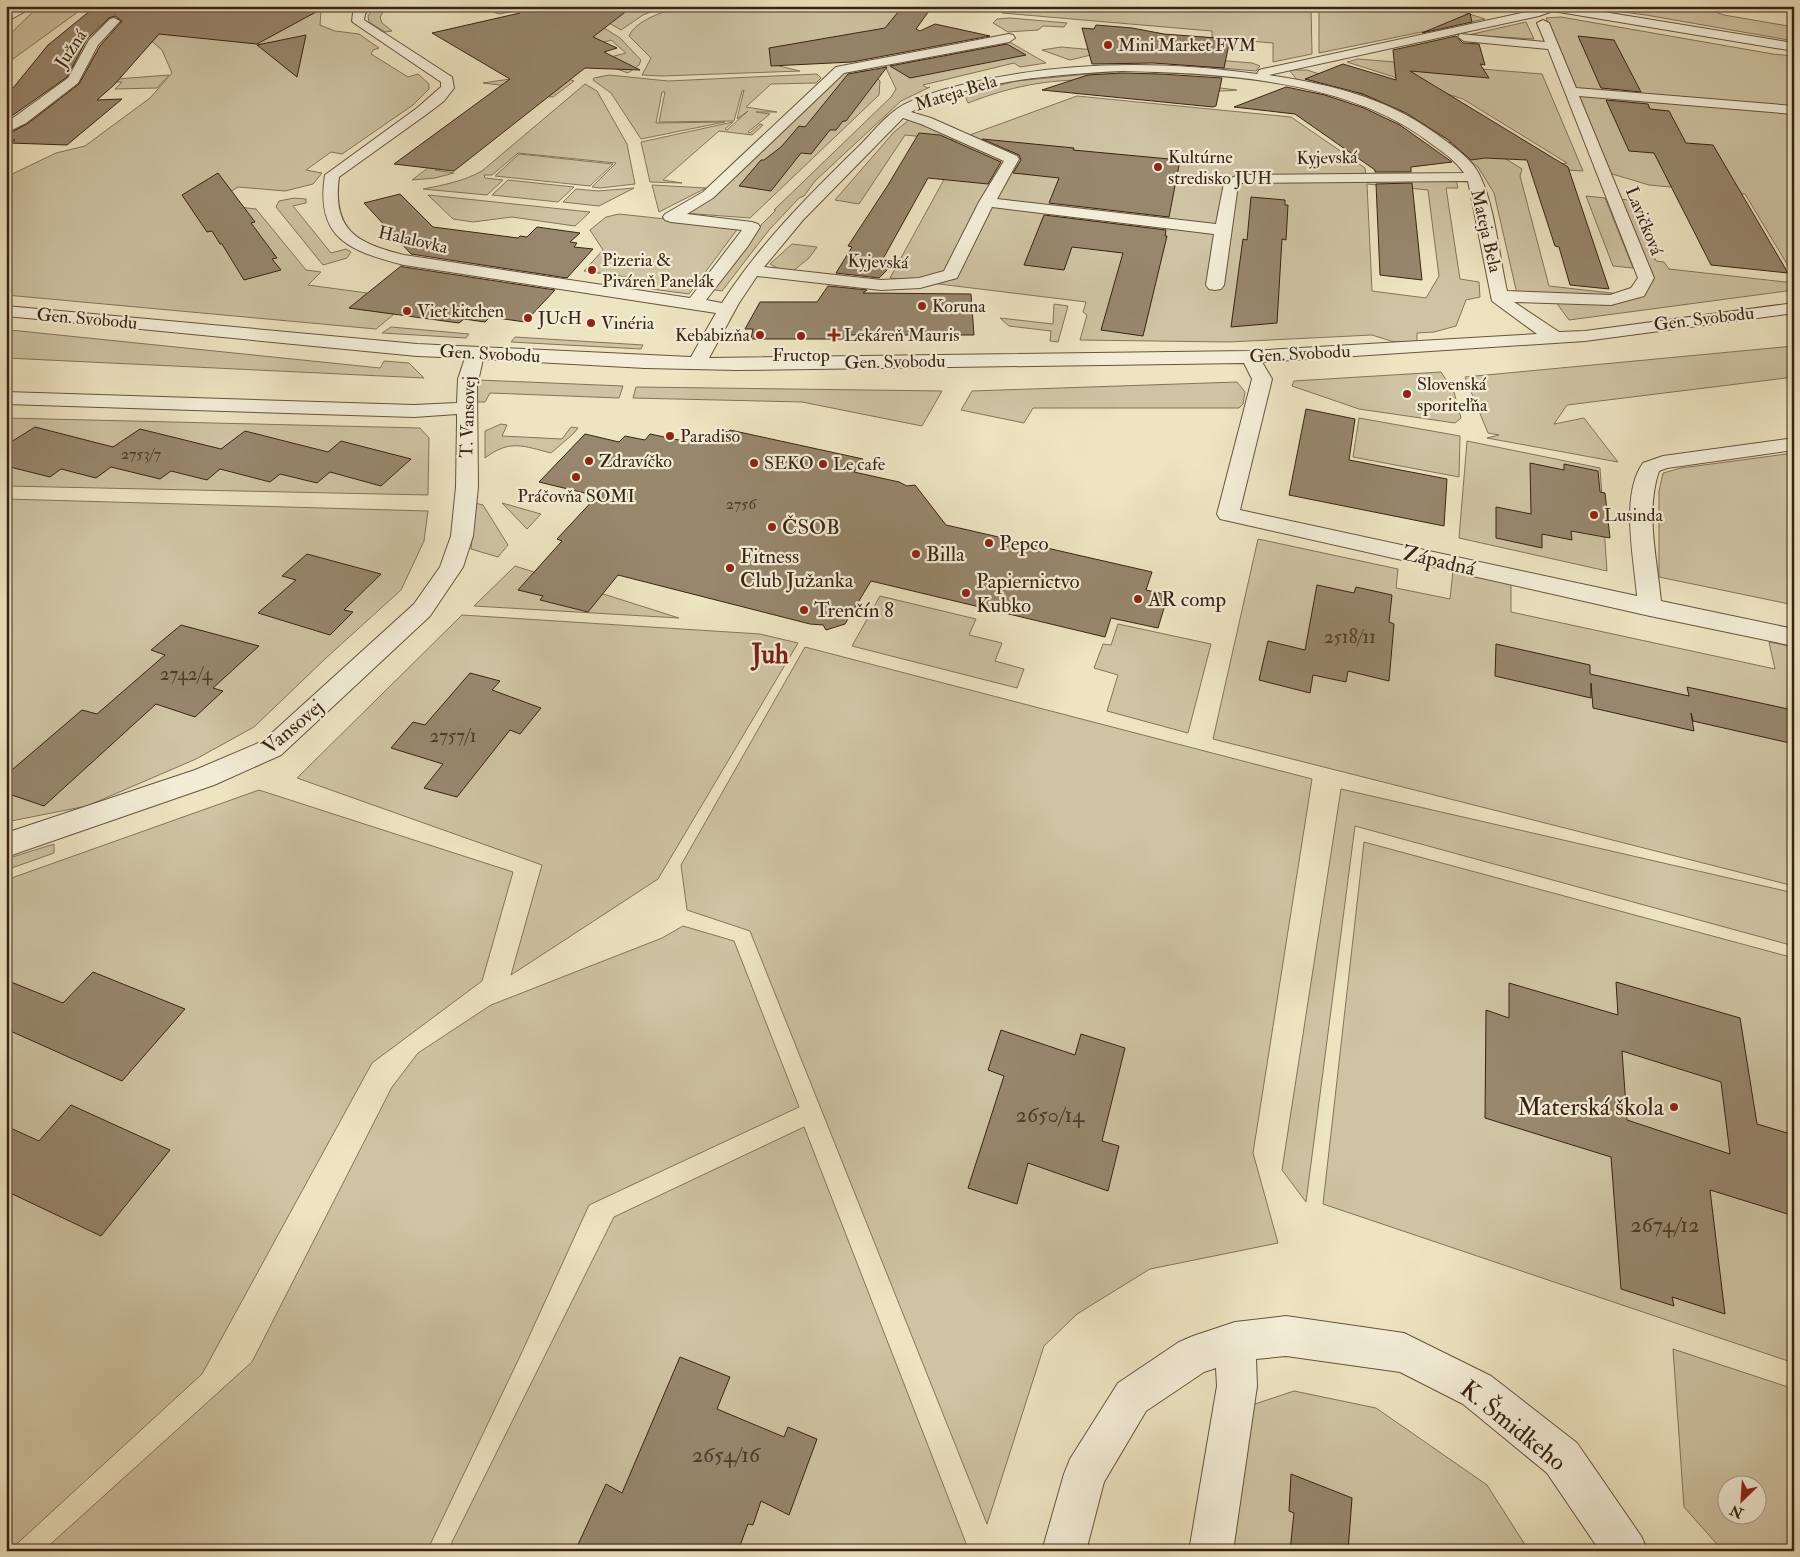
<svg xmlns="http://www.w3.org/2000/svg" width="1800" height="1557" viewBox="0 0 1800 1557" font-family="'IM FELL Double Pica',serif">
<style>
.green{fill:#cec3a3;stroke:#84735b;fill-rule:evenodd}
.building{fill:#97876d;stroke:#392313;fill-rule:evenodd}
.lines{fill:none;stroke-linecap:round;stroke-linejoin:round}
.street-casing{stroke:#66533e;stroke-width:2}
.street{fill:#f3edd7;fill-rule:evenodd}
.poi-dot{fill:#8f2418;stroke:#f3edd7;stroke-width:2}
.labels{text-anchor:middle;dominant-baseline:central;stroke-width:4.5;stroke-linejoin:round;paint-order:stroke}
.far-number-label{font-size:16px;fill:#503c2a}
.far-poi-label{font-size:18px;fill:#392313;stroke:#f3edd7;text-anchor:start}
.far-street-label{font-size:18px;fill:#392313;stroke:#f3edd7}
.number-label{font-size:19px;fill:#503c2a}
.poi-label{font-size:21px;fill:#392313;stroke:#f3edd7;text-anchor:start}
.street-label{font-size:21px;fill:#392313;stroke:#f3edd7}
.near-number-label{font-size:22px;fill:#503c2a}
.near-poi-label{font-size:25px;fill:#392313;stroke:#f3edd7;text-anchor:end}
.near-street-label{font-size:25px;fill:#392313;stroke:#f3edd7}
.district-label{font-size:26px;font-weight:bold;fill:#7a1f14;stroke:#f3edd7}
</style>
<rect width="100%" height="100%" fill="#ede4c1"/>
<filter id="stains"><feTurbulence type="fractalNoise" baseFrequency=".004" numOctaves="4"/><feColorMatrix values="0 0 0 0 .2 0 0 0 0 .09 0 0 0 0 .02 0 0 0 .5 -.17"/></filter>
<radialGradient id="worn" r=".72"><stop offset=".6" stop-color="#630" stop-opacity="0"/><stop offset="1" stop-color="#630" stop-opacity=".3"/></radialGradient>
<g class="green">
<path d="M39,6h47l-80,58v-26z"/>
<path d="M132,6h196l-7,4 -1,15 15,6 24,3 20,14 -6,2 -2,4 37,23 10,-3 11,10v5l-16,16 -71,49 -11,-2 -25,18 16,3 -9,11 -28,7 -47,-4 -26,17 44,5 50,61 15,2 -13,13 59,8 -17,15 44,6 -18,15 -370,-34v-118l50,-24 29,-7 65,-48 22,-25 -10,-23 -14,-12 -27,-14 -1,-2 13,-14z"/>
<path d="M475,6h94l51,32 21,22 -2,5 -11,8 -33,-12 31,-8 -15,-13 -14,4 -75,-34 -23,4z"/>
<path d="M580,6h86l-23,9 -22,15z"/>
<path d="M678,6h198l29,3 8,15 -138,41 25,6 -138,5 -20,-1 9,-17 -22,-22c7,-16 33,-23 49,-30z"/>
<path d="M1006,6h305l1,48 -39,8v-19l-61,-5v-7l-210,-18z"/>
<path d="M1319,6h74l70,6 22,7 -166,34z"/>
<path d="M1577,6h120l27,9 70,12v14l-148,-26z"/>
<path d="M377,10l6,2 -3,5 2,6 10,8 -7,1 -16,-10 -1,-6 3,-4z"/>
<path d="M1561,17l212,37 21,2v212l-4,1 -45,-75 -96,-9 -40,-12 -63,-155z"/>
<path d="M1010,18l57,5 -3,4 -21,-1 -5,4 -30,2 -15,-9 4,-4z"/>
<path d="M1526,22l8,17 -66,-4z"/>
<path d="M1008,41l38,22 -26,4 -6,-4 -91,22 4,3 3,-1 -29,14 -86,80 -11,15 -5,2 -30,32 -47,61 -12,-2 47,-60 19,-19h-2l117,-113 5,-8 -12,-25z"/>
<path d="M1061,47l102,9 -72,-1 -21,5 -28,-10z"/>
<path d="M1181,57l71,6 8,3 -4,5 -81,-7z"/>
<path d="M1358,59l184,15 41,97 -51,-3 35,-5 -104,-64 -116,-37z"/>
<path d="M856,69l15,2 9,10 -1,14 -129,123 -67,-5 160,-141z"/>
<path d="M1289,70h18l117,38 98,61 -2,7 29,110 71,8 -11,3 -92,-3 -23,-101 -16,-26 -32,-24 10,-1 -45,-29 -71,-27 -4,2 -37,-6z"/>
<path d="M1119,71l-1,8 69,5 50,6c-49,5 -97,-9 -145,-10 -45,-1 -83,7 -124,23l-4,-9 52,-13z"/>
<path d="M551,73l23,8 -21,16 -21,-2 -97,75 19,3 -19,5 -23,2 120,-91 -49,-6z"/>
<path d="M817,74l4,4 -5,5 -45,1 -25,23 31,5h-21l14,2 -22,18 2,1 10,-9 3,1 -11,10 -33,-4 -56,49 19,3 -32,-1 -9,-40 92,-20 -8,7 2,1 21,-19 -11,8 7,-29 -2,1 -8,30 -75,1 6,-30h-3l-6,31 69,-1 -84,17 -30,-46 -18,-13 1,-2 15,-3 59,6z"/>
<path d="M169,75l-12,13 -42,1 7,-7h-44z"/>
<path d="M585,84l12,7 30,53 8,40 -35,4 -8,-1 24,-24 -98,-10 -26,22h-8l1,3 18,2 -16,15 -64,-6c21,-4 41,-8 59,-18z"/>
<path d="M1077,96l214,21 74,51 1,13 90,-2 2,9h-12l14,91 19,3 1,15 -14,3 -10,26 -22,6 -17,1v9h-23l-22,-7 -143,7 -149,-2 7,-25 -4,-3 3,-10 -196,-24 63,-115 -7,-1 10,-22 -51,-5 -46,69 -24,-4 59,-68 15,-12 11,2 47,14zM1367,184l61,6 11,86 -13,22 -54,-7z"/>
<path d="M519,154l94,10 -23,22 -95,-10z"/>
<path d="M508,180l66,7 -16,15 -66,-7z"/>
<path d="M652,185l54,3 -47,24z"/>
<path d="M634,188l-35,18 -36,-4 13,-13 22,2z"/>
<path d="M428,195l162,17 -15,14 -63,-9 -39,5 -20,-3z"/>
<path d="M1586,196l19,2 28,70 -20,-2z"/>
<path d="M294,198l12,1v4l-13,3 38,47 15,-4 5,3 -4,6 -24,7 -47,-58 3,-6z"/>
<path d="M1617,199l12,1 27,61 8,1 5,7 125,14v7l-225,30 -14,-19h60l35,-23z"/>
<path d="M619,214l120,13 -50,67 -38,-5 5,-8 -72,-10 19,-21 -13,-20 16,-13z"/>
<path d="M792,244l25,3 -8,11 -16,13 -12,-1 -11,-6z"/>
<path d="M1054,304l14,2 -10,36 -8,-1 1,-10 -42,-5 -9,-8 53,6z"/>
<path d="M391,327l78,7 -3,4 -84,-5z"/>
<path d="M10,330l370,38 4,-7 25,2 15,15 -418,-20v-25z"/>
<path d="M515,337l128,8 -2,4 -130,-7z"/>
<path d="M1794,346v31l-227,28 -13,19 30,-6 34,44 -131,-24 12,-3 -11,-2 -23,-56z"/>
<path d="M1441,372l13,20 7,26 -6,5 -96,-14 -67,-23 2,-5z"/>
<path d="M478,380l145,6 -4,12 -129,-5 -5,9h-12z"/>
<path d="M1237,382l8,10 -2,12 -4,4h-206l-9,15 -63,-13 11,-19z"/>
<path d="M636,387l306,4 -20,35 -120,-24 -169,-4z"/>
<path d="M6,418l414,10 9,10 -1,57 -422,-9z"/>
<path d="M1359,418l101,18 -1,41 -106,-20z"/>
<path d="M501,424l6,1 -5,11 60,3 9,-12 7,1 -5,6 -22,19c-28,-7 -41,-14 -66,5v-27z"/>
<path d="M1467,441l133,27 7,103 -148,-33z"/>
<path d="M1794,453v152l-135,-28v-86l4,-18 18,-5z"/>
<path d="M6,499l422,12 -4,30 -23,49 -75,68 -72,69 -58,32 -109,47 -81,16z"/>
<path d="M475,503l8,2 25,40 -10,12 -27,-8z"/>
<path d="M502,503l39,11 -14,15z"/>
<path d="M1258,539l140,30 -2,19 54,11 3,-28 58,13v28l264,57 -6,-27 25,5v239l-581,-147z"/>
<path d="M515,566l164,52 -205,-12z"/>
<path d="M880,596l96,23 -7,16 33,8 -7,18 29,8 -7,19 -165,-42z"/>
<path d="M462,615l298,19 38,9 -140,236 -147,96 31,-110 -245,-87z"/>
<path d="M1118,624l93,20 -23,89 -81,-22 11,-36 -24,-7 9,-24 8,1z"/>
<path d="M805,647l507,132 -59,374 25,90 -128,26 -73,45 -33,32 -57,178 -237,-593 -63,-21 -6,-45z"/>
<path d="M1341,789l453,104v53l-439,-120 -49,376 -24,-32z"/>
<path d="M259,790l254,82 -31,109 -110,82 -170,311 -193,177h-3v-671z"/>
<path d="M1364,842l430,116v405l-471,-159z"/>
<path d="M54,844v9l-48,17v-11z"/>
<path d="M683,926l51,15 65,166 -210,98 -68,149 -94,197h-384l209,-189 140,-275 26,-34 73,-48 171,-67z"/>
<path d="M804,1127l165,424h-518l1,-9 162,-325z"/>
<path d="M1673,1349l121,40v162h-71l-39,-44zM1728,1484h30v30h-30z"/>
<path d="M1294,1391l82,17 111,77 42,66h-300l17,-144z"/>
</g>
<g class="building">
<path d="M96,6h231l-70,38 -98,-10 -45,51 -17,15 25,-1 -55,46 -57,-2 5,-3 -9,-1v-4l21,-11 52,-40 21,-38 22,-25 -7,-5 -6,2 -22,21 -20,38 -61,43v-32h7l35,-43z"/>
<path d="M520,6h113l-40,31 24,11 -13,4 36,18 -55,-2 -131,103 -60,-7 116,-85 -78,-46 88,-20z"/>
<path d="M903,6h21l5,5 -13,18 4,2 15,-7 55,12 -138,26 -81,4 -2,-18 116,-20z"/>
<path d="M1470,13l2,9 -50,11z"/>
<path d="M1096,25l36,3 32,6 66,5 -6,29 -71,-5 -61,1 -10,-36 12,1z"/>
<path d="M306,35l-9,42 -40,-32z"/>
<path d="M1456,36l7,7 16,1 6,21 -5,-1 9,14 -79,-7 158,96 41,122 -39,-4 -11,-38 -4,-1 -28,-86 -42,-2 -14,2 -24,-21 -41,-26 -43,-19 -58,-15 38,-15 53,16 -3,-30z"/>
<path d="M1578,36l36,4 27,52 -40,-4z"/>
<path d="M1007,44l19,11 -116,23 -20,-12z"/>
<path d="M887,67l-41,54h-3l-7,9h-6l-19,24 -10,-1 -30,38 -32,-5 22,-26h3l17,-13 18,-21 6,1 43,-53z"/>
<path d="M1122,73l39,1 61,4 -6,28 -3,1 -171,-17 46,-15z"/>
<path d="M1286,87l39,8 39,13 36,17 52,37 -41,5v5h-36v-2l-80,-56 -61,-7z"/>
<path d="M1606,100l42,4 2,5 19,2 17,32 27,2 75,128 -77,-8 -57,-112 -25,-2z"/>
<path d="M919,133l21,2 61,27 -13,22 -60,-6 -49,88 11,1 -11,11 -43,-5 16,-26 -4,-1 40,-61z"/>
<path d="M982,139l92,9 -1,2 107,10 -11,57 -120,-14 10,-25 -46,-5 8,-13 -2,-5z"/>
<path d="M218,173l37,49 -4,1 26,35 -5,1 9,11 -37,10 -22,-36h-2l-8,-13 -5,1 -25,-37z"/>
<path d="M1412,183l10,97 -42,-5 -4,-91z"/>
<path d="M400,194l33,33 85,11 2,-2 7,1 10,-10 43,6 -10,9 7,1 -3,4 19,2 -26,29 -156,-24 -47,-51z"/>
<path d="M1251,197l34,3v5h3l-2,35 -4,-1 -5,84 -46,4 12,-88 4,1z"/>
<path d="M1044,215l122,15 -1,6h2l-24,100 -42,-6 22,-77 -51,-6 -8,23 -40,-5z"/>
<path d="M401,266l3,1 151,23 -30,32 -35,-5 -5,5 -21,-3 -5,4 -110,-15z"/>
<path d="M828,286l39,4 -4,3 108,1 3,41h-124l-4,4h-95l2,-10h-8l15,-27h57z"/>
<path d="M1306,409l49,10 -6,41 98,19 -3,47 -155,-31z"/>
<path d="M35,427l78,20 27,-18 81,20 24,-18 83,21 13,-11 70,18 -30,27 -51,-14 -13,11 -37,-9 -10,8 -50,-13 -13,11 -36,-9 -11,8 -49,-12 -15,11 -35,-9 -11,8 -44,-11v-21z"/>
<path d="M718,430l10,2 2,-2 133,29 -9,13 45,10 8,4 8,-1 31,40 206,47 -6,18 22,5 -10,33 -47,-10 -6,19 -234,-56 -26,43 -19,6 -3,-5 -13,-1 -192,-49 -30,37 -48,-12 3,-4 -25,-6 44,-49 -5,-2 40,-43 -58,-14 46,-48 34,8 6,-6 20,4 5,-6 43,9 5,-5 11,2z"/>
<path d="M1530,463l34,7v-6l34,7 2,21 5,1 5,45 -39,-7 1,9 -30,-6v14l-46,-10v-31l35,7z"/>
<path d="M307,554l74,20 -37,36 9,2 -23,23 -72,-22 38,-33 -14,-4z"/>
<path d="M1317,585l37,8 2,-6 36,8 -3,27 5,2 -5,57 -41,-10 -2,11 -33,-7 -3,18 -51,-13 9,-39 37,9z"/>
<path d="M181,625l78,21 -46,42 10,3 -28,26 -39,-13 -112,102 -38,-13v-18l76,-65 15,4 68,-59 -14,-5z"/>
<path d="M1496,644l94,21v9l99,22 -2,-9 101,22 6,25v10l-101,-23 -2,-8 3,18 -101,-23 -2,-25v15l-96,-22z"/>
<path d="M470,673l30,8 -8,9 49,18 -21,26 -10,-4 -53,67 -33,-9 19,-24 -52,-16 22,-26 12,3z"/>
<path d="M93,972l92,37 -63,72 -116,-52v-49l57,23z"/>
<path d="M1616,982l124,36 17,106 37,11v81l-84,-26 15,124 -53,-17 2,9 -53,-17 -10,-132 -126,-39 1,-108 23,8v-35l109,32zM1622,1051l99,31 9,72 -103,-34z"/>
<path d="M1001,1030l74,25 6,-21 44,14 -23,93 17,5 -11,45 -80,-28 -11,41 -49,-16 36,-112 -16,-6z"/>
<path d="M71,1105l99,45 -69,86 -95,-45v-65l33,15z"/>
<path d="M680,1357l50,20 -13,32 67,28 4,-10 29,12 -28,76 -28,-14 -8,24 -5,-1 -10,27h-163l31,-67 16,9z"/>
<path d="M1291,1474l61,24 -4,53h-58l4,-38 -5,-2z"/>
</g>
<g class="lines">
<g class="street-casing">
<g id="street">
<path d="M360,6h12l-7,8 -1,6 88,57 2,11 -10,13 -17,13 -88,63c-7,53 17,66 65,78l286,43 52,-68 -71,-8 -6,-2 -2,-3 2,-3 38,-22 133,-125 173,-33 4,1 2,3 -6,4 -165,31 -131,125 -26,16 65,8 6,2 2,3 -12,19 -42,54 16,3c37,-58 85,-106 134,-154 15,-14 29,-34 47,-44 23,-12 50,-18 76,-24 92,-20 185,-20 278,-7l2,-4 4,-1 272,-59 6,-2 -1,-2h27l227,37v8l-241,-40 -14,5 -270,59c67,10 123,24 177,66 13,10 27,20 34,35 15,31 19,80 27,115l103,4 21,-7 7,-10 -90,-229 -84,-8 -6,-4 2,-3 85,8 -8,-19 6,-3 6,3 27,65 218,18v8l-215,-18 75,182 -10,18 -33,9 -97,-3 45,30 26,-1 209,-28v10l-209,28 -323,21 10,17 -32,131 397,86c-3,-38 -17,-101 6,-133l20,-7 131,-18v12l-127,18 -8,3c-14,41 -2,87 2,130l133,28v17l-144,-30 -430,-97 -3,-5 35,-135 -8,-16 -507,7 -92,-2 -162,-9 -6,27 1,101 -5,49 -10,31 -33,49 -149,139 -67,30 -208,72v-24l189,-63 68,-29 151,-137 26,-37 11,-31 5,-49 1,-66v-7l-43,3 -408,-13v-12l408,13 43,-2 1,-24 7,-21 -48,-2 -411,-40v-10l411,38 274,13 25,-44 -312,-48c-54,-14 -89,-26 -79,-90l92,-67 24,-21v-5l-87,-59 -2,-2 1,-8zM1122,71c100,2 230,9 311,74 11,8 23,16 31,28l-225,2 -13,5 -2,3 -8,41 -219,-25 22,-40 -2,-3 -86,-38 -20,-6c56,-31 147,-38 211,-41zM903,118l18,6 83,37 -25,41 -35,69 -25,7 -38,2 -117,-13 39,-47zM1468,181l24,120 45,33 -287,17 -541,7 30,-55 18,-27 124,14 39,-2 37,-10 35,-71 222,27 -8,51 3,4 6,1 6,-1 3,-4 14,-100 4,-2z"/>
<path d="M20,7l6,3 -2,2 -18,10v-8z"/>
<path d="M114,18l6,3 -22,24 -20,38 -52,40 -20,10v-10l62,-45 21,-38 21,-21z"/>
<path d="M1286,1316l118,17 87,43 86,67 64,93 7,15h-48l-53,-78 -84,-69 -63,-32 -114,-16 -30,3 1,27 -24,165h-44l28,-165 -1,-18 -12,4 -58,39 -42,71 -18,69h-44l22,-77 6,-15 48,-76 61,-41 14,-6 42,-14z"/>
</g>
</g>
<use href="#street" class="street"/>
</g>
<g class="poi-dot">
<circle cx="1108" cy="45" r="5"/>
<circle cx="1158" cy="167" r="5"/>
<circle cx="592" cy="270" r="5"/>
<circle cx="922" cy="306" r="5"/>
<circle cx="407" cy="311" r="5"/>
<circle cx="528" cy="318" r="5"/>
<circle cx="591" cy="323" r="5"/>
<circle cx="760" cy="335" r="5"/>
<path d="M831.5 327.5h5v5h5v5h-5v5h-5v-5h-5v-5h5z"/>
<circle cx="801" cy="336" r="5"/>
<circle cx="1407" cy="394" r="5"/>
<circle cx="670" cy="436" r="5"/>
<circle cx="589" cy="461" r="5"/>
<circle cx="754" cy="463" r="5"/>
<circle cx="823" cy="464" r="5"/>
<circle cx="576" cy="477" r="5"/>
<circle cx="1594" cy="515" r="5"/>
<circle cx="772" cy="527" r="5"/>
<circle cx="989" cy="543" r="5"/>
<circle cx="916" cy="554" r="5"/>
<circle cx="730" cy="568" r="5"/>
<circle cx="966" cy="593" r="5"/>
<circle cx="1138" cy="599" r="5"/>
<circle cx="804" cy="610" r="5"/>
<circle cx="1674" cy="1107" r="5"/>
</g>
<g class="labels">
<g class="far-number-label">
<text x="141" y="454">2753/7</text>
<text x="741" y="504">2756</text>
</g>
<g class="far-poi-label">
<text x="1118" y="45">Mini Market FVM</text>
<text x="1168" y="157">Kultúrne<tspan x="1168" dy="21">stredisko JUH</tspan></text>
<text x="602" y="260">Pizeria &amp;<tspan x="602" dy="21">Piváreň Panelák</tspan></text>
<text x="932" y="306">Koruna</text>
<text x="417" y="311">Viet kitchen</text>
<text x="538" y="318">JUcH</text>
<text x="601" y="323">Vinéria</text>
<text x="750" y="335" text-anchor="end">Kebabizňa</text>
<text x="844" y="335">Lekáreň Mauris</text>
<text x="801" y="355" text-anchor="middle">Fructop</text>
<text x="1417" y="384">Slovenská<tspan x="1417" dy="21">sporiteľňa</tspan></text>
<text x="680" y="436">Paradiso</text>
<text x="599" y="461">Zdravíčko</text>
<text x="764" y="463">SEKO</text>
<text x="833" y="464">Le cafe</text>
<text x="576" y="496" text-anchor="middle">Práčovňa SOMI</text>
<text x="1604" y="515">Lusinda</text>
</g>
<g class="far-street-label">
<text transform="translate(71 49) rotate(-56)">Južná</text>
<text transform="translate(956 93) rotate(-17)">Mateja Bela</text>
<text transform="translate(1327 158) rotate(-1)">Kyjevská</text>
<text transform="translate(1644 221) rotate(68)">Lavičková</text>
<text transform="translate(1486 231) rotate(77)">Mateja Bela</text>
<text transform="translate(413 240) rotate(13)">Halalovka</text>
<text transform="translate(878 262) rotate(2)">Kyjevská</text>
<text transform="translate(87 319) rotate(5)">Gen. Svobodu</text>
<text transform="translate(1704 319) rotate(-7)">Gen. Svobodu</text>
<text transform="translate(490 354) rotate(3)">Gen. Svobodu</text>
<text transform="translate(1300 354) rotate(-3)">Gen. Svobodu</text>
<text transform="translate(895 362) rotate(-1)">Gen. Svobodu</text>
<text transform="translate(468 417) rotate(-88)">T. Vansovej</text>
</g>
<g class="number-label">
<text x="1350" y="637">2518/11</text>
<text x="186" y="674">2742/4</text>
<text x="453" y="736">2757/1</text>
</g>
<g class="poi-label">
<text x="782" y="527">ČSOB</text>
<text x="999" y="543">Pepco</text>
<text x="926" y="554">Billa</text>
<text x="740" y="556">Fitness<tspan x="740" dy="24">Club Južanka</tspan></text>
<text x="976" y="581">Papiernictvo<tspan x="976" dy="24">Kubko</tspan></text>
<text x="1148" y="599">AR comp</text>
<text x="814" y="610">Trenčín 8</text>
</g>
<g class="street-label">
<text transform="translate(1439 561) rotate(13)">Západná</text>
<text transform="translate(293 727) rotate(-40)">Vansovej</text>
</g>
<g class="near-number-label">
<text x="1050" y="1115">2650/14</text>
<text x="1665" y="1225">2674/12</text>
<text x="726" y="1455">2654/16</text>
</g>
<g class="near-poi-label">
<text x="1664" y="1107">Materská škola</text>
</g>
<g class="near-street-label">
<text transform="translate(1513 1426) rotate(39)">K. Šmidkeho</text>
</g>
<g class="district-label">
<text x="770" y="655">Juh</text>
</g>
</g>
<rect width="1800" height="1557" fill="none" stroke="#ede4c1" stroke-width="25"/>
<rect x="8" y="8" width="1785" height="1542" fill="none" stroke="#392313" stroke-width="2.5"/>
<rect x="12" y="12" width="1775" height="1532" fill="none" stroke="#392313"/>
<g transform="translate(1742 1500) rotate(205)"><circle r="24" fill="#f3edd7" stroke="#a99c89"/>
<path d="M0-4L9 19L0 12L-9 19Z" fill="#8f2418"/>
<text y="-8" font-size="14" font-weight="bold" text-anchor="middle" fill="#392313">N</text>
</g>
<rect width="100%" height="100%" filter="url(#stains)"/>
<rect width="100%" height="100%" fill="url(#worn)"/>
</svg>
